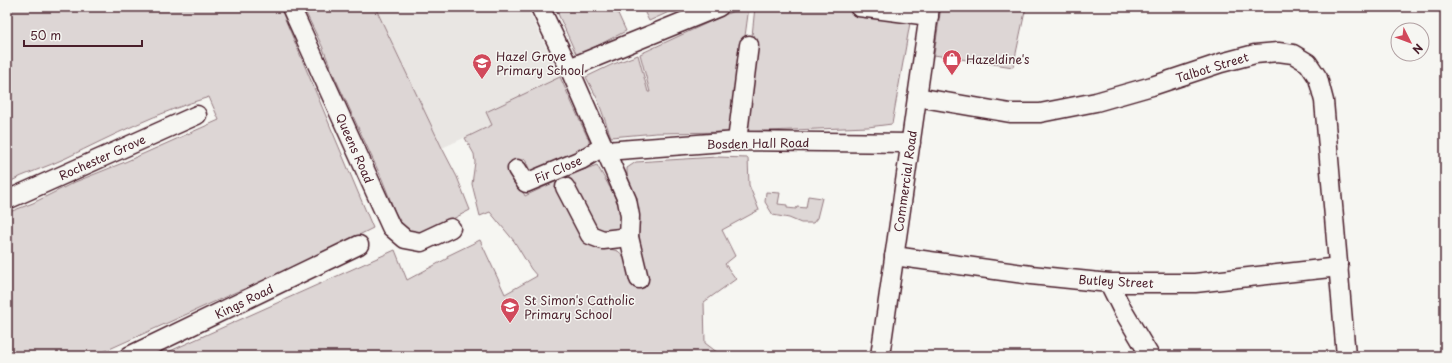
<svg xmlns="http://www.w3.org/2000/svg" width="1452" height="363" viewBox="0 0 1452 363" font-family="'Playpen Sans',sans-serif">
<style>
.built{fill:#e9e6e3}
.green{fill:#ddd6d5;stroke:#947a80}
.lines{fill:none;stroke-linecap:round;stroke-linejoin:round}
.minor-casing{stroke:#4a1f2b;stroke-width:21}
.minor{stroke:#f6f6f2;stroke-width:18}
.labels{text-anchor:middle;dominant-baseline:central;stroke-width:3;stroke-linejoin:round;paint-order:stroke}
.poi-label{font-size:12px;fill:#4a1f2b;stroke:#f6f6f2;text-anchor:start}
.street-label{font-size:12px;fill:#4a1f2b;stroke:#f6f6f2}
</style>
<rect width="100%" height="100%" fill="#f6f6f2"/>
<filter id="ink" filterUnits="userSpaceOnUse"><feTurbulence type="fractalNoise" baseFrequency=".025" numOctaves="2"/><feDisplacementMap in="SourceGraphic" scale="8" xChannelSelector="R" yChannelSelector="G"/><feConvolveMatrix kernelMatrix="1 2 1 2 8 2 1 2 1" color-interpolation-filters="sRGB"/></filter>
<g filter="url(#ink)">
<path class="built" d="M375,7h152l33,70 -73,35 5,13 -50,23z"/>
<g class="green">
<path d="M7,7h273l93,221 -102,51 -35,13 -142,64h-87v-143l26,-10 42,-21 50,-20 94,-42 -10,-23c-50,15 -96,38 -143,61 -19,9 -40,15 -59,25z"/>
<path d="M303,7h72l67,141 15,29 13,33 -48,25 -9,-1 -10,-8 -8,-14 -13,-33 -50,-108 -10,-25z"/>
<path d="M555,7h60l11,24 -49,25z"/>
<path d="M642,7h38l-31,14z"/>
<path d="M742,7h7l-10,73 -5,52 -78,1 -45,4 -14,-39 -11,-21 25,-12 27,-10 10,37h2l-10,-38z"/>
<path d="M755,7h74l33,6 18,5 30,5 -18,101 -24,3 -126,5z"/>
<path d="M941,7h85l-13,60 -79,-12z"/>
<path d="M560,77l31,68 -59,31 -7,-17 -14,10 14,27 32,-15 15,32 30,34 16,4 8,7 17,23 6,-2 -11,-39 2,-19 -3,-18 -10,-21v-14l9,-6 81,-5 31,1 1,27 10,25 -37,20 13,26 -10,8 11,15 -32,23 1,41 17,13h-563l236,-106 12,30 41,-22 -1,-2 33,-16 25,54 32,-18 -6,-7 -17,-28 -24,-29 -10,4 -8,-32 3,-22 -1,-8 -9,-16 27,-13 -6,-13z"/>
<path d="M597,165c9,17 29,44 23,63l-5,3h-23l-26,-55z"/>
<path d="M766,192l14,1 -2,11 9,1v3l9,1 1,-2 9,1 2,-12 14,2 -5,20 -4,5h-12l-12,-5 -16,-3 -8,-13z"/>
</g>
<g class="lines">
<g class="minor-casing">
<g id="minor">
<path d="M291,7l100,220 14,12 16,3 30,-14"/>
<path d="M540,7l29,61 58,132 3,16 -1,21 10,42"/>
<path d="M859,7l70,9"/>
<path d="M569,68l150,-61"/>
<path d="M917,97l93,16h30l56,-11 56,-16 69,-23 34,-9 23,-2 15,2 15,9 10,15 6,23 22,255"/>
<path d="M737,141l12,-96"/>
<path d="M606,151l131,-10 174,2"/>
<path d="M517,169l9,14 55,-23 23,-14"/>
<path d="M565,187l25,48 13,5 26,-3"/>
<path d="M7,200l190,-85"/>
<path d="M894,256l137,19 78,8h86l144,-16"/>
<path d="M1109,283l13,26 28,47"/>
<path d="M129,356l230,-111"/>
<path d="M880,356l50,-349"/>
</g>
</g>
<use href="#minor" class="minor"/>
</g>
</g>
<defs>
<g id="shop-pin" transform="scale(1)"><path d="M0 17L-7.5 6A9.5 9.5 0 1 1 7.5 6Z" fill="#d1495b" stroke="#f6f6f2"/><path d="M-5-2.5h2.3a2.7 3.5 0 0 1 5.4 0H5L5.5 6h-11ZM-1.5-2.5h3a1.5 2.3 0 0 0-3 0Z" fill="#fff"/></g>
<g id="school-pin" transform="scale(1)"><path d="M0 17L-7.5 6A9.5 9.5 0 1 1 7.5 6Z" fill="#d1495b" stroke="#f6f6f2"/><path d="M0-5L7-2L0 1L-7-2ZM-4 1L0 2.5L4 1V4Q0 6-4 4Z" fill="#fff"/></g>
</defs>
<g fill-rule="evenodd">
<use href="#shop-pin" x="952" y="59"/>
<use href="#school-pin" x="482" y="63"/>
<use href="#school-pin" x="510" y="307"/>
</g>
<g class="labels">
<g class="poi-label">
<text x="496" y="56">Hazel Grove<tspan x="496" dy="14">Primary School</tspan></text>
<text x="966" y="59">Hazeldine's</text>
<text x="524" y="300">St Simon's Catholic<tspan x="524" dy="14">Primary School</tspan></text>
</g>
<g class="street-label">
<text transform="translate(1212 67) rotate(-17)">Talbot Street</text>
<text transform="translate(758 143) rotate(-1)">Bosden Hall Road</text>
<text transform="translate(355 148) rotate(66)">Queens Road</text>
<text transform="translate(102 157) rotate(-24)">Rochester Grove</text>
<text transform="translate(558 169) rotate(-23)">Fir Close</text>
<text transform="translate(905 181) rotate(-82)">Commercial Road</text>
<text transform="translate(1116 281) rotate(3)">Butley Street</text>
<text transform="translate(244 301) rotate(-26)">Kings Road</text>
</g>
</g>
<rect width="1452" height="363" fill="none" stroke="#f6f6f2" stroke-width="24"/>
<rect x="12" y="12" width="1428" height="339" fill="none" stroke="#4a1f2b" stroke-width="1.5" filter="url(#ink)"/>
<g transform="translate(1410 42) rotate(132)"><circle r="19" fill="#f6f6f2" stroke="#b1a0a2"/>
<path d="M0-3L7 15L0 10L-7 15Z" fill="#d1495b"/>
<text y="-6" font-size="11" font-weight="bold" text-anchor="middle" fill="#4a1f2b">N</text>
</g>
<path d="M24 40v6h118v-6" fill="none" stroke="#4a1f2b" stroke-width="2"/>
<text x="30" y="40" font-size="12" fill="#4a1f2b" stroke="#f6f6f2" stroke-width="3" paint-order="stroke">50 m</text>
</svg>
